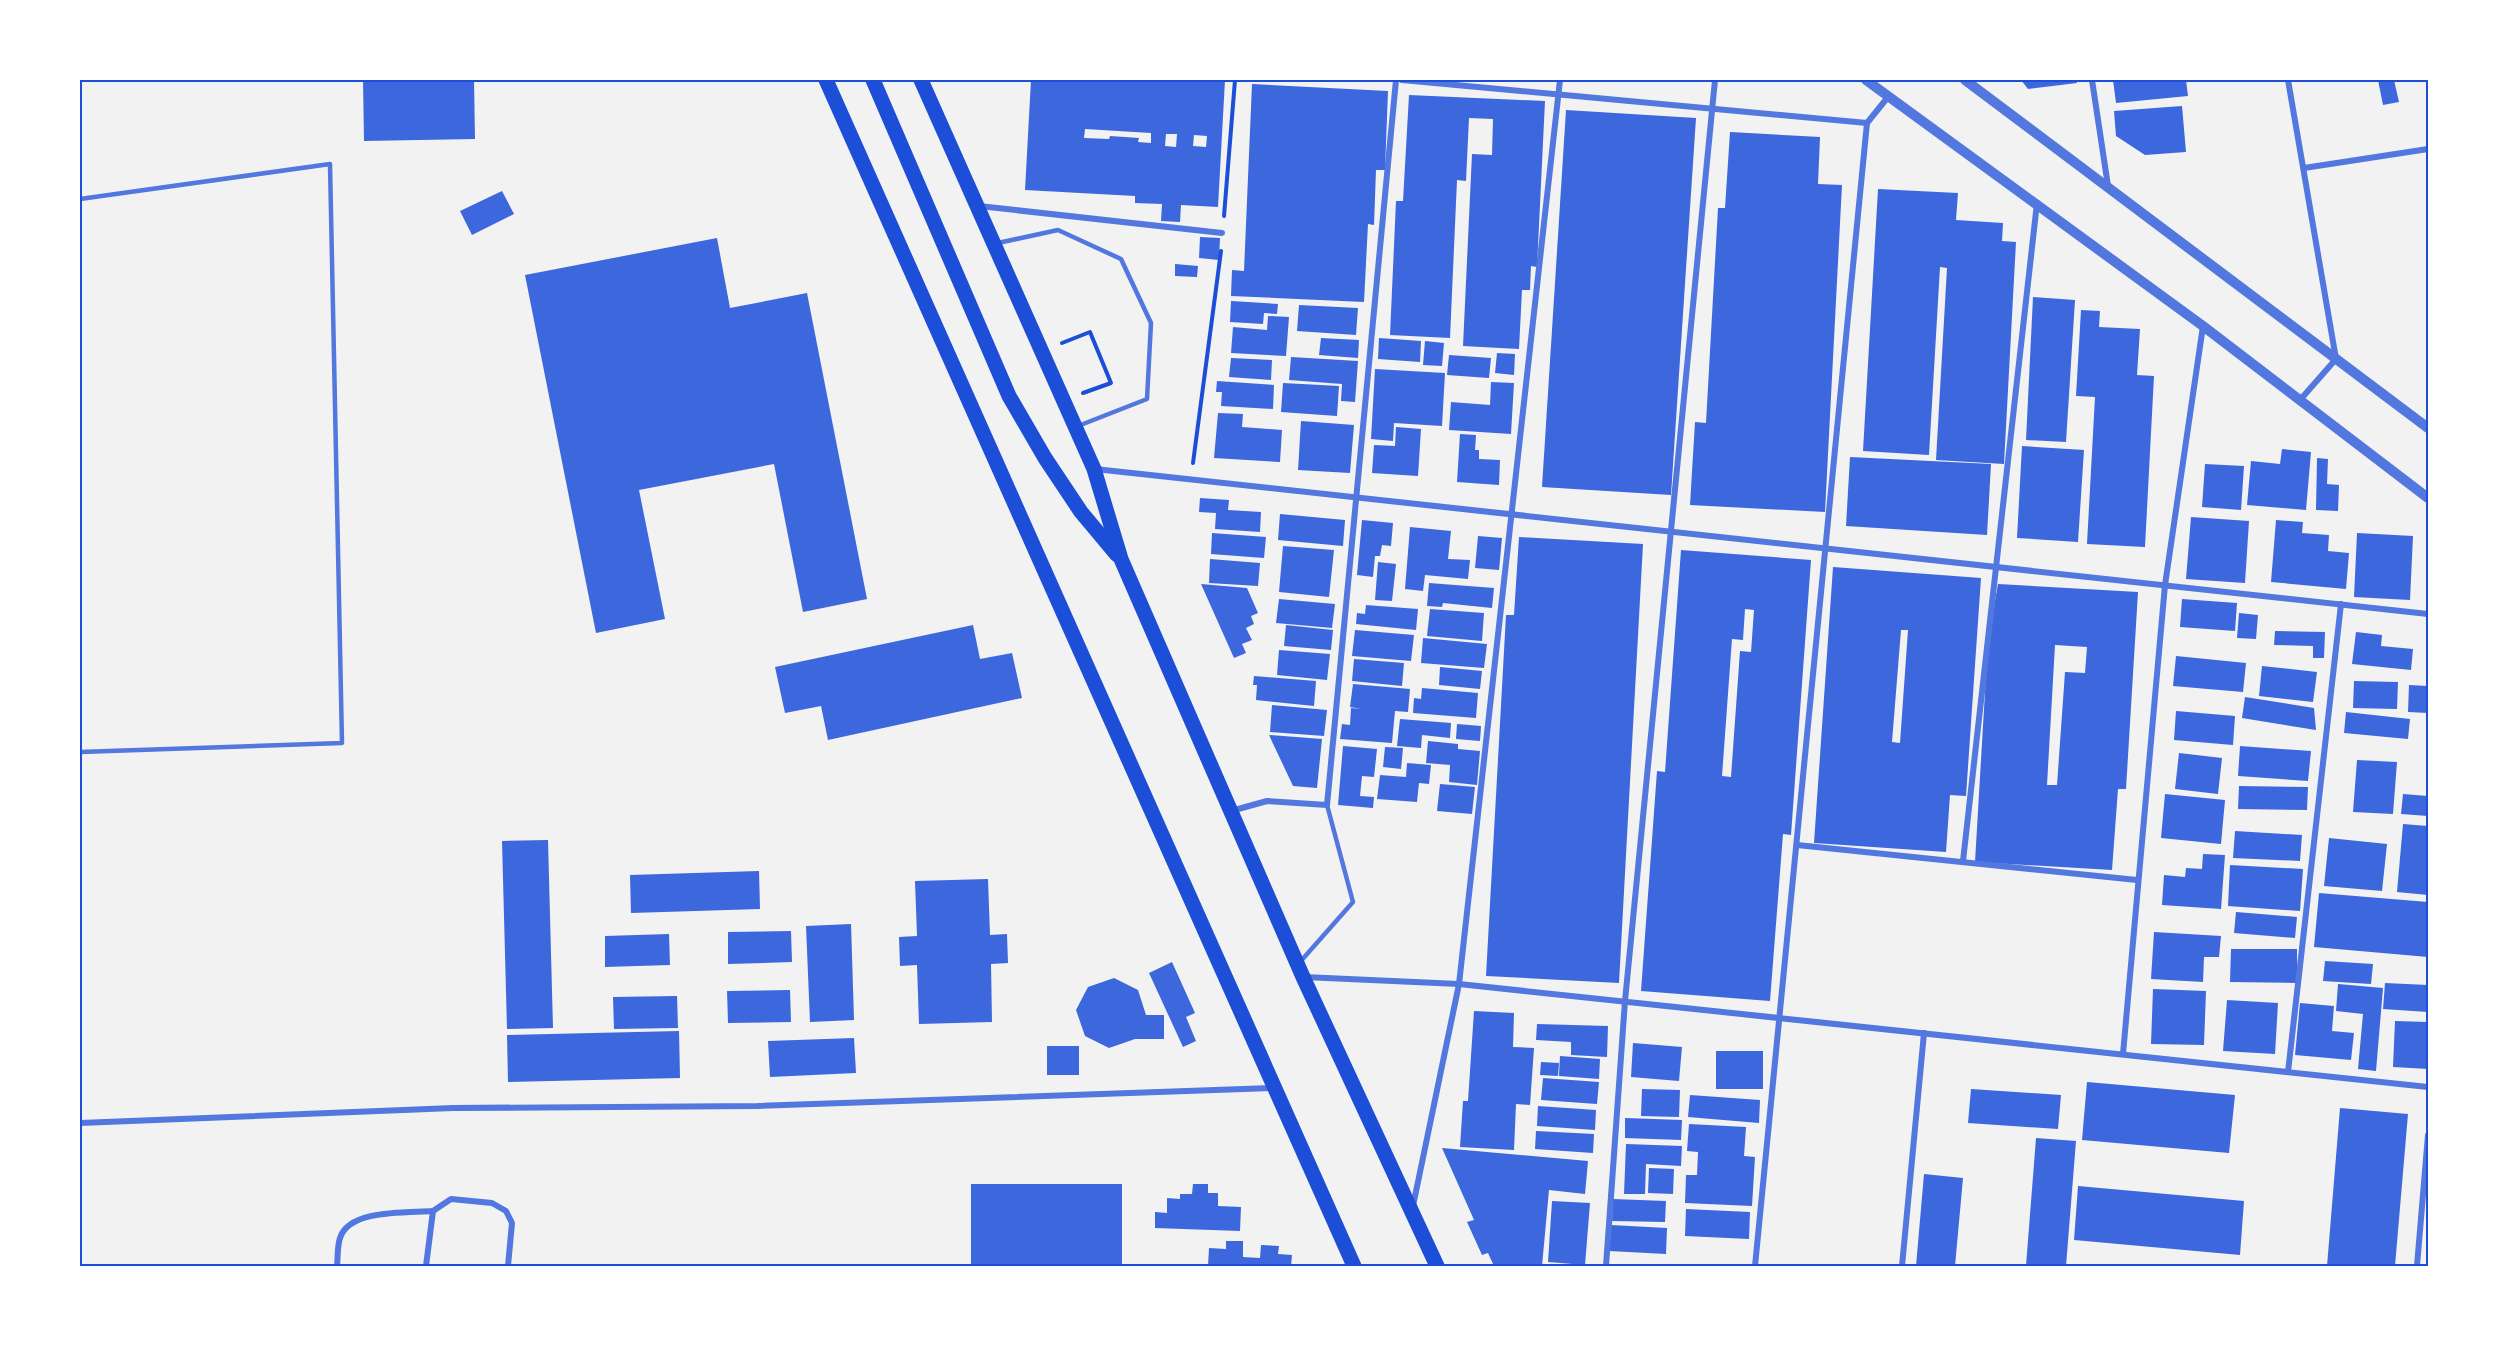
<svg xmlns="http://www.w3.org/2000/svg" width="2508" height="1346" viewBox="0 0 2508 1346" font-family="'Varela Round',sans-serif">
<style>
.building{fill:#3d67dc;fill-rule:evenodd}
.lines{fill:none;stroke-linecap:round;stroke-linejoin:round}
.path{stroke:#1d4ed8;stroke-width:4}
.service{stroke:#5277de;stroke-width:4.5}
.minor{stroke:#5277de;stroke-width:6}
.tertiary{stroke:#5277de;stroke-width:10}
.primary{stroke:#1d4ed8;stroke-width:15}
.neatline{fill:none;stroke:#1d4ed8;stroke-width:2}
</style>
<rect width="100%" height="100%" fill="#f2f2f2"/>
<g class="building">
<path d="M363,80h111l1,59 -111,2z"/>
<path d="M1031,80h194l-7,127 -37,-2 -1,17 -19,-1 1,-17 -27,-1v-7l-110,-6zM1085,129l66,4v10l-13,-1 1,-4 -29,-2 -1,3 -25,-1zM1166,134h11l-1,13 -11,-1zM1194,135l13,1 -1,11 -13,-1z"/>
<path d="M2021,80h55l1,3 -49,6z"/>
<path d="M2113,80h73l2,16 -72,7z"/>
<path d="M2378,80h16l5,22 -16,3z"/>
<path d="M1252,84l136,7 -3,79h-9l-2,55 -6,-1 -4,78 -133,-6 1,-26 12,1z"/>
<path d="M1409,95l136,6 -8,166 -6,-1 -1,24h-8l-3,59 -56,-3 9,-192 20,1 1,-36 -24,-1 -3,63 -9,-1 -7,158 -60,-3 6,-134h7z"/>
<path d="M2182,106l4,46 -41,3 -29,-19 -2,-25z"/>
<path d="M1566,110l130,8 -25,377 -129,-8z"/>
<path d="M1730,132l90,5 -2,47 24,1 -17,327 -135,-7 5,-83 11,1 12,-215h7z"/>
<path d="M1878,189l80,4 -2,27 47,3 -1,18 14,1 -12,222 -68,-4 11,-192 -7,-1 -11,188 -66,-4z"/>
<path d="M502,191l12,23 -42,21 -12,-24z"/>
<path d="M1200,237l20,1 -1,22 -20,-2z"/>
<path d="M717,238l13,70 77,-15 60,306 -64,13 -29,-148 -135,26 26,129 -69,14 -71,-358z"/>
<path d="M1175,264l23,2 -1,11 -22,-1z"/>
<path d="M2033,297l42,3 -9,142 -40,-2z"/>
<path d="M1231,301l47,3 -1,10 -13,-1 -1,11 -33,-2z"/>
<path d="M1299,305l59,3 -2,27 -59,-4z"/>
<path d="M2081,310l19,1 -1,16 41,2 -3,46 17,1 -9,171 -58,-3 8,-147 -19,-1z"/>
<path d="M1268,316l21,1 -3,39 -55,-3 2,-26 34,3z"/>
<path d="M1321,338l38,2 -1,18 -39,-3z"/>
<path d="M1379,338l42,3 -1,21 -42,-3z"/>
<path d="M1425,341l19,2 -2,23 -19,-1z"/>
<path d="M1497,353l18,1 -1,21 -19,-2z"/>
<path d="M1449,355l42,3 -2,20 -42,-3z"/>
<path d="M1291,357l67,4 -3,41 -14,-1 1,-17 -53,-4z"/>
<path d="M1231,358l41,2 -1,20 -42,-3z"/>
<path d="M1375,369l70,4 -3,53 -48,-3 -1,18 -22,-2z"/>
<path d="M1217,381l57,4 -1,24 -52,-3 1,-14h-6z"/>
<path d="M1491,382l23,1 -3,51 -62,-4 2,-28 39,3z"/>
<path d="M1283,383l56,3 -2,30 -56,-4z"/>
<path d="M1218,413l25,1 -1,13 40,3 -2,32 -66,-4z"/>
<path d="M1301,421l53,4 -4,48 -52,-3z"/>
<path d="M1396,427l25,2 -3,47 -46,-3 2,-28 21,1z"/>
<path d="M1460,434l16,1 -1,15h4v9l21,1 -1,25 -42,-3z"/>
<path d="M2022,446l62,4 -6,92 -61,-4z"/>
<path d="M2282,449l29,3 -5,58 -59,-5 4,-44 29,3z"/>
<path d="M1850,457l141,7 -4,71 -141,-9z"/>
<path d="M2317,458l11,1 -1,25 12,1 -1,26 -22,-1z"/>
<path d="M2205,464l39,2 -3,44 -39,-3z"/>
<path d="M1200,498l29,2 -1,10 33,2 -1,20 -45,-3 1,-16 -17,-1z"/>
<path d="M1280,514l65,6 -2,26 -65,-6z"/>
<path d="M2191,517l58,4 -4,62 -59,-4z"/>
<path d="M1362,520l31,3 -2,23 -9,-1 -2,11h-5l-2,21 -16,-2z"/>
<path d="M2276,520l27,2 -1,11 27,2 -1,16 21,2 -3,36 -75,-7z"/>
<path d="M1410,527l41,4 -3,28 22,1 -2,19 -43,-4 -2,16 -18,-2z"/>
<path d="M1212,533l54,4 -2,21 -53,-4z"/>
<path d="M2357,533l56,3 -3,64 -56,-3z"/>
<path d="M1478,536l24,2 -3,32 -24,-2z"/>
<path d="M1519,537l124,7 -24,439 -133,-7 20,-361h8z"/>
<path d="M1283,546l51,4 -5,47 -50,-5z"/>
<path d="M1681,550l130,10 -20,275 -8,-1 -13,167 -129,-10 16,-220 8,1zM1745,609l9,1 -3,42 -11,-1 -9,126 -9,-1 10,-137 11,1z"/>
<path d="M1210,559l50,4 -2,23 -49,-3z"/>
<path d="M1378,562l18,2 -4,37 -17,-1z"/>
<path d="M1833,567l148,11 -15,218 -16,-1 -4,57 -132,-9zM1901,630h7l-8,113 -8,-1z"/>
<path d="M1429,583l65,5 -2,20 -49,-5 -1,4 -15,-1z"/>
<path d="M1201,584l46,4 11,25 -7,3 3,8 -8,4 6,12 -10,4 4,9 -12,5z"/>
<path d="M1998,584l140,8 -12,197h-8l-6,81 -137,-8 13,-221zM2055,645l32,2 -2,26 -20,-1 -8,113h-10z"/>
<path d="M1279,599l56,5 -3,24 -56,-5z"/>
<path d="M2182,599l55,4 -2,28 -55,-4z"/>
<path d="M1366,605l52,4 -2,21 -60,-6 1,-11 8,1z"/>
<path d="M1430,609l54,4 -2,28 -55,-5z"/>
<path d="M2239,613l19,2 -2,24 -19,-1z"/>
<path d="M973,625l7,34 32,-6 10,45 -194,42 -7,-34 -36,7 -10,-46z"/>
<path d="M1286,625l47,5 -2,20 -47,-4z"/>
<path d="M1355,630l59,5 -3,26 -59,-5z"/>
<path d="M2275,631l50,1 -1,26h-11v-12l-39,-1z"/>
<path d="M2356,632l26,3 -1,11 32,3 -2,21 -59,-6z"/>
<path d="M1423,638l64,6 -3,24 -63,-5z"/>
<path d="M1279,650l51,4 -3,26 -50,-5z"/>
<path d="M2176,656l70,7 -3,29 -70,-6z"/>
<path d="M1354,659l50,4 -2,23 -50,-5z"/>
<path d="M2262,666l55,6 -4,30 -54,-6z"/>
<path d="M1440,667l42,4 -2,18 -41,-4z"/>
<path d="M1254,676l62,5 -2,25 -58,-6 1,-15h-4z"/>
<path d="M2354,681l44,1 -1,27 -44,-1z"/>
<path d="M1353,684l57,5 -2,23 -13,-1 -3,32 -52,-4 2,-15 8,1 1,-17 10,1 -11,-2z"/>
<path d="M2409,685l19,1v27l-20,-1z"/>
<path d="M1422,688l56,5 -2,25 -63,-5 1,-15 7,1z"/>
<path d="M2245,697l69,11 2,22 -74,-12z"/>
<path d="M1272,705l55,5 -3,26 -54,-4z"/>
<path d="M2176,711l59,5 -2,29 -59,-5z"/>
<path d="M2346,712l64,7 -2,20 -64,-6z"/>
<path d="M1400,719l51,4 -1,15 -28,-3 -1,13 -24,-2z"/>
<path d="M1457,724l24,2 -1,15 -24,-2z"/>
<path d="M1269,735l53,4 -5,49 -24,-2z"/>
<path d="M1428,741l30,3v5l22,2 -3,34 -28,-3 1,-17 -24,-2z"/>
<path d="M1343,746l34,3 -3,28 -12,-1 -2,20 14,1 -1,11 -35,-3z"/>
<path d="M2240,746l71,5 -3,30 -70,-5z"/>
<path d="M1385,747l18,1 -2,21 -18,-2z"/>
<path d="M2179,753l43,5 -4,36 -43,-5z"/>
<path d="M2357,760l40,2 -4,52 -40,-2z"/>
<path d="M1407,763l24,2 -2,19 -10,-1 -2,19 -40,-3 3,-24 26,2z"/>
<path d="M1440,784l35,3 -3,27 -35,-3z"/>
<path d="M2239,786l69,1 -1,23 -69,-1z"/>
<path d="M2165,794l60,6 -4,44 -60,-6z"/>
<path d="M2403,794l25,2v20l-27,-2z"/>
<path d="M2403,824l25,2v69l-31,-3z"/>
<path d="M2235,831l67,4 -2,26 -67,-3z"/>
<path d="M2329,838l58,6 -5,47 -58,-5z"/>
<path d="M548,840l5,188 -46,1 -5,-188z"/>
<path d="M2203,854l22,1 -4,54 -59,-4 2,-30 21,2 1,-9 16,1z"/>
<path d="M2230,865l73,4 -3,42 -72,-5z"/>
<path d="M759,871l1,38 -129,4 -1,-38z"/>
<path d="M988,879l2,56 17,-1 1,29 -17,1 1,58 -73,2 -2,-59 -17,1 -1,-29 18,-1 -2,-55z"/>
<path d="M2319,893l109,9v55l-114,-10z"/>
<path d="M2236,912l61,5 -2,21 -61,-5z"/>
<path d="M851,924l3,96 -44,2 -4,-96z"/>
<path d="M791,931l1,31 -64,2v-32z"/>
<path d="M2154,932l67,4 -2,21h-15l-1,25 -52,-3z"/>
<path d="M669,934l1,31 -65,2v-31z"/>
<path d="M2231,949h66v34l-67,-1z"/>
<path d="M2325,961l48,3 -2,20 -48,-3z"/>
<path d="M1172,962l23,51 -9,4 10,24 -13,6 -34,-74z"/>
<path d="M1114,978l24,12 8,25h18v24h-29l-26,9 -24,-12 -9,-26 12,-23z"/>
<path d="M2385,983l43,2v27l-45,-3z"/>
<path d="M2338,984l45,4 -7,83 -18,-2 5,-55 -27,-3z"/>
<path d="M2153,989l53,2 -2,54 -53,-1z"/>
<path d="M790,990l1,32 -63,1 -1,-32z"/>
<path d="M677,996l1,32 -64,1 -1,-32z"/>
<path d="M2227,1000l51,3 -3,51 -52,-3z"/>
<path d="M2300,1003l34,3 -2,25 22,2 -3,27 -56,-5z"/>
<path d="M1474,1011l40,2 -1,34 21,1 -4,57 -14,-1 -2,46 -54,-3 3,-46h5z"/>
<path d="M2395,1021l33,1v47l-35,-2z"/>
<path d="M1537,1024l71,2 -1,31 -36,-2v-13l-35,-2z"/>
<path d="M679,1031l1,47 -172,4 -1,-47z"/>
<path d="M854,1038l2,35 -86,4 -2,-36z"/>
<path d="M1633,1043l49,4 -3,34 -48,-4z"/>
<rect x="1047" y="1046" width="32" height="29"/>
<rect x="1716" y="1051" width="47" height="38"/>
<path d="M1560,1056l40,3 -1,20 -40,-3z"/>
<path d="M1541,1062l18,1 -1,13 -18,-1z"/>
<path d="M1543,1078l56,4 -2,22 -56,-4z"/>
<path d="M2087,1082l148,13 -6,58 -147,-13z"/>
<path d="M1642,1089l38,1 -1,27 -38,-1z"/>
<path d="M1971,1089l90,6 -3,34 -90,-6z"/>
<path d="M1690,1095l70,5 -1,23 -71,-6z"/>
<path d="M1538,1106l58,4 -1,20 -58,-4z"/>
<path d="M2340,1108l68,6 -13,152h-68z"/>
<path d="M1625,1118l57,2 -1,20 -56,-2z"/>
<path d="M1689,1124l57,3 -2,29 11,1 -3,49 -67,-3 1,-28h11l1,-23 -11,-1z"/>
<path d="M1536,1131l58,3 -1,19 -58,-4z"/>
<path d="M2036,1138l40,3 -10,125h-40z"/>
<path d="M1626,1144l56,2 -1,20 -35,-2 -1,30h-21z"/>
<path d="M1442,1148l146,13 -3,33 -36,-4 -7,76h-48l-6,-13 -6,2 -15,-33 7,-2z"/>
<path d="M1649,1168l25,1 -1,25 -25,-1z"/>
<path d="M1924,1174l39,4 -8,88h-39z"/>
<rect x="971" y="1184" width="151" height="82"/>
<path d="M1193,1184h15v9h10v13l23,1 -1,24 -85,-3v-16l12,1v-15l13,1v-5h12z"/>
<path d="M2078,1186l166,15 -4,54 -166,-15z"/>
<path d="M1613,1199l53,2 -1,21 -53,-1z"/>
<path d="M1552,1201l38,2 -5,62 -37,-3z"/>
<path d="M1686,1209l64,3 -1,27 -64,-3z"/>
<path d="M1611,1225l56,3 -1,26 -57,-3z"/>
<path d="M1226,1241h17v16l17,1 1,-13 18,1 -1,8 14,1 -1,11h-83l1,-18 17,1z"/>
</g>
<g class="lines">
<g class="path">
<path d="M1224,216l11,-136"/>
<path d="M1062,343l28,-11 21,51 -28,10"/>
<path d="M1193,463l28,-212"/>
</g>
<g class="service">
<path d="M80,199l250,-35 12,579 -262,9"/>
<path d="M998,243l60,-13 63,29 30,64 -4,76 -69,27"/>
<path d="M1300,962l53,-60 -26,-97"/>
</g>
<g class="minor">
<path d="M1402,80l465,43 21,-26"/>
<path d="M2092,80l16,106"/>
<path d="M2288,80l48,279 -36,41"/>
<path d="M2304,168l124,-19"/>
<path d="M979,206l243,27"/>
<path d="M1095,469l1333,145"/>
<path d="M1231,811l36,-10 60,4 69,-725"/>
<path d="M1797,845l340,35"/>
<path d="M1963,861l74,-658"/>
<path d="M1304,977l155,7 969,103"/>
<path d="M2123,1054l42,-469 38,-259"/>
<path d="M2288,1072l53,-468"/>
<path d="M80,1123l373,-15 304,-2 515,-18"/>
<path d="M1413,1206l46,-222 101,-904"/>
<path d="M337,1266c1,-8 0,-19 3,-28 9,-29 66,-25 93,-27"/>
<path d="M426,1266l7,-55 18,-12 41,4 14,8 6,12 -4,43"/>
<path d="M1606,1266l19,-265 90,-921"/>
<path d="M1755,1266l112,-1143"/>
<path d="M1902,1266l22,-233"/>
<path d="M2417,1266l11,-131"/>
</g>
<g class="tertiary">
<path d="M1866,80l337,246 225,172"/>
<path d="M1965,80l463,348"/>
</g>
<g class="primary">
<path d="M826,80l528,1186"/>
<path d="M873,80l136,316 36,62 36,54 36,43"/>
<path d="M921,80l173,389 27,90 182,418 134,289"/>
</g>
</g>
<rect width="2508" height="1346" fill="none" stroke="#ffffff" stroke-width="162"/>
<rect x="81" y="81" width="2346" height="1184" class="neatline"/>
</svg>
